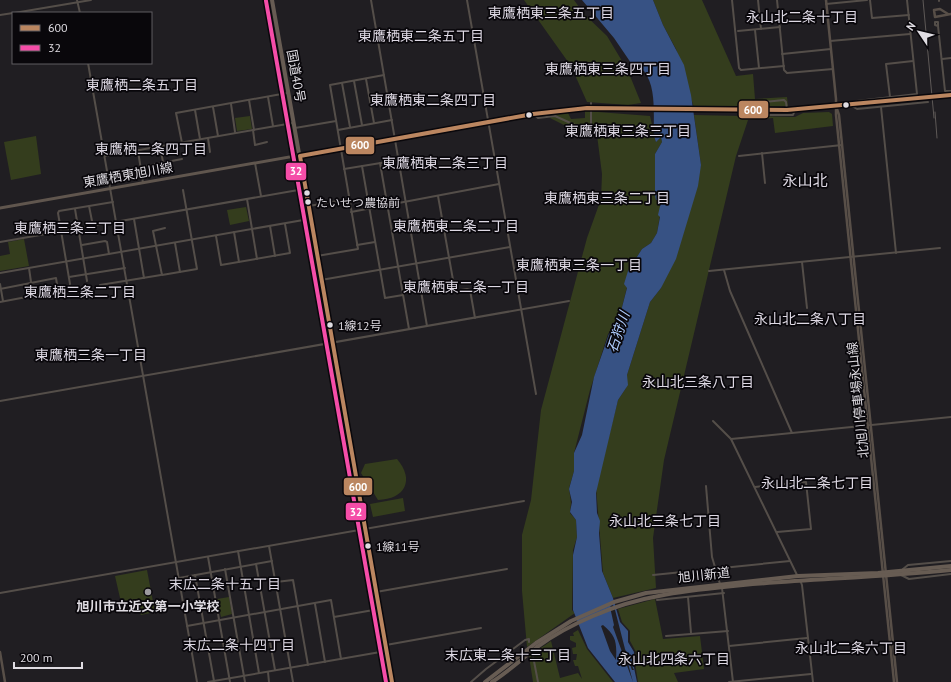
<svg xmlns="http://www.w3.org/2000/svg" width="951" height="682" viewBox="0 0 951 682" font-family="'PT Sans','Noto Sans JP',sans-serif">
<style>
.green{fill:#343d1d}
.water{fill:#375284;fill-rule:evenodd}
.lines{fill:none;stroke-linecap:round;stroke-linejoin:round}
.street{stroke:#544e49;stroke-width:2}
.secondary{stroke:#584f48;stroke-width:2.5}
.primary{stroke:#60564e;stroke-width:3}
.highway{stroke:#675c53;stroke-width:4}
.rail{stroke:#5e5957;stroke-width:1}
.primary-bridge{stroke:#60564e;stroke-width:3}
.bus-1-casing{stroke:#09070b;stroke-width:7}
.bus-2-casing{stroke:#09070b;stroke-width:7}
.bus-1{stroke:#bb8660;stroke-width:4}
.bus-2{stroke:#f54da8;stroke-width:4}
.bus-dot{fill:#dfdce2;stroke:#09070b;stroke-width:1.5}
.poi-dot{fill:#9c9a9f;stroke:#09070b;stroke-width:1.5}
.labels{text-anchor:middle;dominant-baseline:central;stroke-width:3.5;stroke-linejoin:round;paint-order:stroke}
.bus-label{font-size:12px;fill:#dfdce2;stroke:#09070b;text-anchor:start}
.street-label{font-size:13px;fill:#dfdce2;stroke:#09070b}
.poi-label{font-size:13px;font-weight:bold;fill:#dfdce2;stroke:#09070b}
.neighbourhood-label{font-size:14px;fill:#ded9e4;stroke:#09070b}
.water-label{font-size:14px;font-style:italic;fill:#aecbfc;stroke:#09070b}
.quarter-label{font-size:15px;fill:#ded9e4;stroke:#09070b}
.line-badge{stroke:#09070b;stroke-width:1.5}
.badge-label{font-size:11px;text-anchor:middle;font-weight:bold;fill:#fff}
</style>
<rect width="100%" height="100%" fill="#201e22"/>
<g class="green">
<path d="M524,0h50l10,14 23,22 21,35 13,32 -13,2 -41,-3 -16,-36z"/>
<path d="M653,0h49l34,76 17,-2 2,25 32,-2 1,9 -94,2 -18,-59 -13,-24z"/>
<path d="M585,111l65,5 6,26 5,-5 1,5 -7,12 1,46 5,2 -2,13h1l-3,18 -6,10 -9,6 -14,22 -1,16 -7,28 -12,19 -18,56 -16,63v18l-5,17 2,15 -1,10 6,7 1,17 -4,13 -1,60 3,3 -48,34 -5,-56v-56l9,-35 10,-90 46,-172 14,-39 1,-25 -5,-39 -25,-6 -22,-11 7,-4 11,-1 3,6 14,-1z"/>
<path d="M829,112l3,2 1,12 -58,7 -2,-15 -25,2 -12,36 -72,304 -11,78 3,50 -43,10 -10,-25 -7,-86 22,-87 8,-12 1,-13 23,-73 11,-14 40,-123 -7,-50 101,2 8,-4z"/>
<path d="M250,116l2,13 -15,2 -2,-13z"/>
<path d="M36,136l5,38 -30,6 -7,-38z"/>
<path d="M246,207l3,14 -19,4 -3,-15z"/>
<path d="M24,239l5,27 -29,5v-15l10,-2 -2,-12z"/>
<path d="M397,459c18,21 8,40 -19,41l-17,-27 4,-9z"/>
<path d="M403,498l2,13 -32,6 -3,-13z"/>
<path d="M147,570l8,42 -14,3 -9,-14h-9l-3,-3 -5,-22z"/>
<path d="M229,597l3,17 -11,3 -4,-18z"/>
<path d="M655,599l8,40 37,-3 4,33 -30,4 4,9h-40l-3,-19 1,-11 -6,-11v-10l-8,-9 -4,-13z"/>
<path d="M578,630l9,19 26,33h-80l-4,-26 22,-15 9,37 18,-5 4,6 -4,-13h-3l-2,-6h3l1,-6h-4l-1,-6 4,-1v-4l-6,-3v-4h4l-1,-3z"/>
</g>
<path class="water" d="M582,0h71l10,25 21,40 7,30 10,70 -3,21 -22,73 -15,29 -11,14 -23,73 1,10 -10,15 -22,93 1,20 3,8 -1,12 3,38 11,27 7,24 8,9v11l6,10 -1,11 4,19h-22l-27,-34 -15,-38v-55l4,-18 -1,-17 -6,-8 2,-10 -3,-13 5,-18v-18l8,-18 12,-58 15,-43 11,-19 7,-27 -3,-4 4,-13 14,-22 9,-6 6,-10 3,-16 -2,-2 3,-13 -2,-2h-3l-1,-5v-41l7,-12 -1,-5 -5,5 -2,-6c-1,-21 3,-48 -10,-65l-7,-1 -6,-7 -17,-25zM612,605l2,1 11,43 8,19 1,2h-2l-7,-18 8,30 -20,-55 1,-2 -4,-18zM603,625c13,11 14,17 13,35l-6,-9 -9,-25z"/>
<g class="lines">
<g class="street">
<path d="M77,0l3,13"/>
<path d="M371,0l56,326"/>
<path d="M467,0l69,394"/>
<path d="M732,0l7,68 2,2 43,-4"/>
<path d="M758,0l3,29"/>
<path d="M777,0l7,70 3,3 46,-4"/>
<path d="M870,0l2,18 37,-3"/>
<path d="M939,0v1"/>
<path d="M826,4l41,-4"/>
<path d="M14,13l77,-13"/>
<path d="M0,15l13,-2"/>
<path d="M938,26v-4h-3v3l3,1 7,65h6"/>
<path d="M755,30l4,38"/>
<path d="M738,31l42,-4"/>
<path d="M830,41l80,-7"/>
<path d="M782,54l49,-5"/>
<path d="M942,59l9,-1"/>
<path d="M88,63l109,619"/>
<path d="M366,79l8,44"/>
<path d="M354,81l8,44"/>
<path d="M342,83l8,44"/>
<path d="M268,97l5,29"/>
<path d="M890,97l-4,-33 27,-3"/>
<path d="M249,100l5,30"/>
<path d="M231,104l4,28"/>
<path d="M852,104l5,-3 60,-7 -10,-94"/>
<path d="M852,106l5,3 71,-7"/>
<path d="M213,107l5,29"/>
<path d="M881,107l15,146"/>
<path d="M195,110l5,29"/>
<path d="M787,110l-1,-8 -2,-2 -30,3 -6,2v11l2,2 17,-3h26l2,-5"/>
<path d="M534,115l4,3 17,-2 31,14 5,-5v-22"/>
<path d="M295,128l41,-7"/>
<path d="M253,130l2,15 12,-3"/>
<path d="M338,130l54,-10"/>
<path d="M208,138l2,14"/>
<path d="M182,143l-6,-30 111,-20"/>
<path d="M160,146l3,16"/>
<path d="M138,151l5,32"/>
<path d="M762,153l3,30"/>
<path d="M105,156l188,-33"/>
<path d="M739,156l103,-11"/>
<path d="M255,163l6,33"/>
<path d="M380,163l29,166"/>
<path d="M362,166l23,132 18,-3"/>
<path d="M141,167l41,-8"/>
<path d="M344,169l55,-9"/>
<path d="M438,196l17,95 12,-2 3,1 5,28"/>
<path d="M247,199l10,60"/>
<path d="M89,206l4,20"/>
<path d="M309,206l40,-7"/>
<path d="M75,209l12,72"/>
<path d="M351,212l148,-28"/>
<path d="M134,219l10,59"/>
<path d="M270,226l5,30"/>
<path d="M165,228l-12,3 9,44 35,-6 -14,-79"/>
<path d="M234,232l5,30"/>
<path d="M216,236l5,29 69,-12 -5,-29"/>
<path d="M0,242l304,-53"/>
<path d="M175,243l5,29"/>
<path d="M82,245l23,-4 2,1 2,12"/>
<path d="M357,245l18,-3"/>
<path d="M317,256l41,-7 -28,-164 54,-10"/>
<path d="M802,262l5,46"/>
<path d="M29,268l4,28"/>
<path d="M724,270l6,21 62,142"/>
<path d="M709,271l231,-23"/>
<path d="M0,273l309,-54"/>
<path d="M69,277l56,-9"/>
<path d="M321,280l189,-33"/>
<path d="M0,284l3,17"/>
<path d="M70,284l-12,-71 1,-2 54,-9"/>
<path d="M100,285l61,-10"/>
<path d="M0,289l56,-11 2,13 -58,11"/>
<path d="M0,401l569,-100"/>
<path d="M713,421l18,18 67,138"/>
<path d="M731,439l220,-22"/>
<path d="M706,486l6,71 8,27"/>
<path d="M755,487l51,-5 5,47 -34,3"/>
<path d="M269,546l24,136"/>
<path d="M238,551l21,122"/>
<path d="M208,557l22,125"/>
<path d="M256,564l19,106"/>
<path d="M225,569l20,113"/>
<path d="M903,569l5,-4 43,-4"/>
<path d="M195,575l19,106"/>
<path d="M653,575l137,-14"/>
<path d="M901,575l8,4 42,-5"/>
<path d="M179,578l93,-17"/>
<path d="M800,580l2,5 11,97"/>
<path d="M276,582l17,-2 15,85"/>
<path d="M722,588l11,94"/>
<path d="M376,592l131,-23"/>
<path d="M0,593l524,-92"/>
<path d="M688,597l3,36"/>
<path d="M657,600l67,-7"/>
<path d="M315,604l10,58"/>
<path d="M334,617l45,-8"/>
<path d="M187,626l144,-26 10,59"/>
<path d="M666,636l62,-5"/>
<path d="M386,645l95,-17"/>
<path d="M729,646l78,-8"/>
<path d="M533,656l5,26"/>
<path d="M268,672l1,10"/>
<path d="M208,682l178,-31"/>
<path d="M471,682l15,-13 39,-29 4,-1v3"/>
<path d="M729,682l82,-8"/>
</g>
<g class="secondary">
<path d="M826,0l10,99v16l58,567"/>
<path d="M948,14l-8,-5 -6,1 1,7 16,-3"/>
<path d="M837,109l2,6 58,567"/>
<path d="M0,652l5,30"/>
</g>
<g class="primary">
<path d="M594,108l150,2"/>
<path d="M750,110l60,-1 99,-9"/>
<path d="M0,208l533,-94 54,-6"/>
</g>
<g class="highway">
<path d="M272,0l120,682"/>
<path d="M485,682l51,-39 35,-22 43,-19 32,-9 152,-17 80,-3 73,-7"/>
<path d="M492,682c16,-10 30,-23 45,-35 17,-12 37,-23 56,-31 47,-21 98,-26 150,-31 69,-6 139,-8 208,-15"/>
</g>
<g class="rail">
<path d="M923,0l11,118"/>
<path d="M935,112l2,26"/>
</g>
<g class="primary-bridge">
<path d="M909,100l42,-5"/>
<path d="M587,108h7"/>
<path d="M744,110h6"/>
</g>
<g class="bus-1-casing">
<path id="bus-1" d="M392,682l-92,-526 233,-42 54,-6 200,2 164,-15"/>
</g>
<g class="bus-2-casing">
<path id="bus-2" d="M266,1l120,681"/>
</g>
<use href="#bus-1" class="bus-1"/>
<use href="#bus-2" class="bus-2"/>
</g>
<g class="bus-dot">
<circle cx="846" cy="105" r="3.5"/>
<circle cx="529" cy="115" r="3.5"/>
<circle cx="307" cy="193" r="3.5"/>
<circle cx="308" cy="202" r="3.5"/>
<circle cx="330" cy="325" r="3.5"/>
<circle cx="368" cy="546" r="3.5"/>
</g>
<circle class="poi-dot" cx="148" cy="592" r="4"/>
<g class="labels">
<g class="bus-label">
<text x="316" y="202">たいせつ農協前</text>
<text x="338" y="325">1線12号</text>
<text x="376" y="546">1線11号</text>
</g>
<g class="street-label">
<text transform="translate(296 76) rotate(80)">国道40号</text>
<text transform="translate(128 175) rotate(-10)">東鷹栖東旭川線</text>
<text transform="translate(858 400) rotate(-96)">北旭川停車場永山線</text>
<text transform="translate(704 575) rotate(-6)">旭川新道</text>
</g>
<g class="poi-label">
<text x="148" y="606">旭川市立近文第一小学校</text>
</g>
<g class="neighbourhood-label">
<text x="551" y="13">東鷹栖東三条五丁目</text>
<text x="802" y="17">永山北二条十丁目</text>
<text x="421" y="36">東鷹栖東二条五丁目</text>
<text x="608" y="69">東鷹栖東三条四丁目</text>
<text x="142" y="85">東鷹栖二条五丁目</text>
<text x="433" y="100">東鷹栖東二条四丁目</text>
<text x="628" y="131">東鷹栖東三条三丁目</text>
<text x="151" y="149">東鷹栖二条四丁目</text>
<text x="445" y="163">東鷹栖東二条三丁目</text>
<text x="607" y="198">東鷹栖東三条二丁目</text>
<text x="456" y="226">東鷹栖東二条二丁目</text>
<text x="70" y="228">東鷹栖三条三丁目</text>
<text x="579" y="265">東鷹栖東三条一丁目</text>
<text x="466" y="287">東鷹栖東二条一丁目</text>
<text x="80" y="292">東鷹栖三条二丁目</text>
<text x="810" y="319">永山北二条八丁目</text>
<text x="91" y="355">東鷹栖三条一丁目</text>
<text x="698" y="382">永山北三条八丁目</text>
<text x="817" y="483">永山北二条七丁目</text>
<text x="665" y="521">永山北三条七丁目</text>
<text x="225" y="584">末広二条十五丁目</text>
<text x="239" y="645">末広二条十四丁目</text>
<text x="851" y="648">永山北二条六丁目</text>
<text x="508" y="655">末広東二条十三丁目</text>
<text x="674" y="659">永山北四条六丁目</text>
</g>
<g class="water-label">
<text transform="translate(618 332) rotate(-71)">石狩川</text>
</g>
<g class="quarter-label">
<text x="805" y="180">永山北</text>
</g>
</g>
<g class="line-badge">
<rect x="738" y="100" width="31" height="19" rx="4" fill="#bb8660"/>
<rect x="345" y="136" width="30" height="19" rx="4" fill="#bb8660"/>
<rect x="285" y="162" width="22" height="19" rx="4" fill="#f54da8"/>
<rect x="343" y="477" width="30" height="19" rx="4" fill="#bb8660"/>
<rect x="345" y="502" width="22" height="19" rx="4" fill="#f54da8"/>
</g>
<g class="badge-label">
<text x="753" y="114">600</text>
<text x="360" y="149">600</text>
<text x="296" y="175">32</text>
<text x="358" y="491">600</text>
<text x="356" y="516">32</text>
</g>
<rect x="12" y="12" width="140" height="52" fill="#09070b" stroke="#5f5c61"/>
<rect x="20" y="25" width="20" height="6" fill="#bb8660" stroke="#5f5c61"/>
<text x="48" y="32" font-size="12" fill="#dfdce2">600</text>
<rect x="20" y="45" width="20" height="6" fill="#f54da8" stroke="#5f5c61"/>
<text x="48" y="52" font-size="12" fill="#dfdce2">32</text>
<g transform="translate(919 32) rotate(305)" stroke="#09070b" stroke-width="3" paint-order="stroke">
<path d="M0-3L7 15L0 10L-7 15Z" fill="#dfdce2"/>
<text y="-6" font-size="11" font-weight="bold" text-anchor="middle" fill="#dfdce2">N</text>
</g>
<path d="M14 662v6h68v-6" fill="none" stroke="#dfdce2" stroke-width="2"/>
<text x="20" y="662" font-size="12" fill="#dfdce2" stroke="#09070b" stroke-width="3" paint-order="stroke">200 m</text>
</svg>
